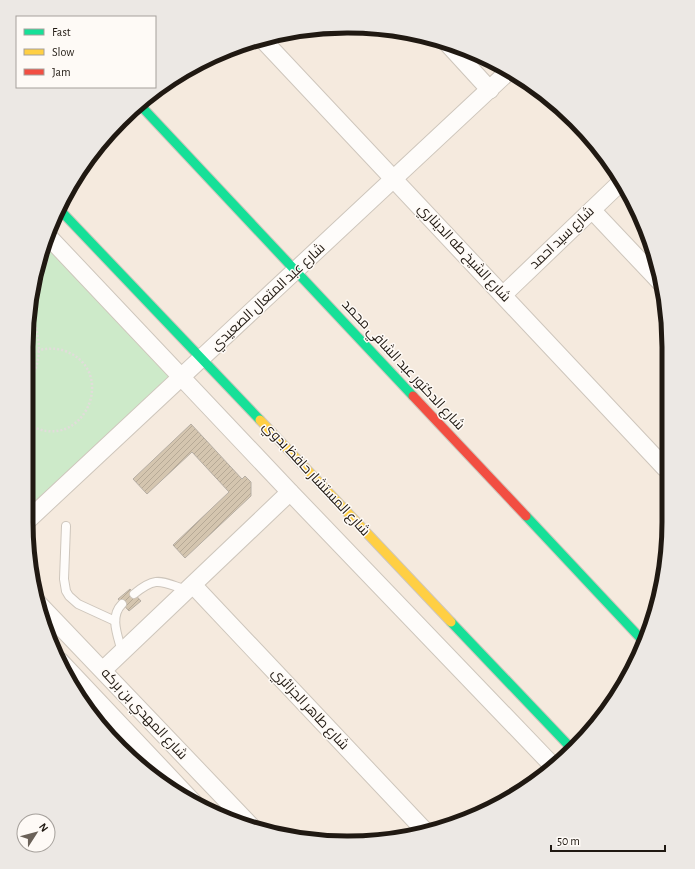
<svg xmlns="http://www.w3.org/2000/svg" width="695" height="869" viewBox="0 0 695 869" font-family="'Alegreya Sans',Cairo,sans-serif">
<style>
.green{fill:#cdeac9}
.building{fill:url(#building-hatch);stroke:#b6aea4}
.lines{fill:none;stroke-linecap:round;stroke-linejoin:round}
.lane-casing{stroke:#cec6bc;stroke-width:10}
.street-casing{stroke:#cec6bc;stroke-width:19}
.fast-casing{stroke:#cec6bc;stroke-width:11}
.slow-casing{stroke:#cec6bc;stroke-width:11}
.jam-casing{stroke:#cec6bc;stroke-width:11}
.path{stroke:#e1ddda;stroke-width:2.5;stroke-dasharray:2 2;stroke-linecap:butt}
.lane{stroke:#fefcfa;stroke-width:8}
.street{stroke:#fefcfa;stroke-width:17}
.fast{stroke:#16e098;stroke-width:9}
.slow{stroke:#ffcf43;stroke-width:9}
.jam{stroke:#f24e42;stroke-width:9}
.labels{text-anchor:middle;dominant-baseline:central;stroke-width:3;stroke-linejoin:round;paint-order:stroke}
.street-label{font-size:14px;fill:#201912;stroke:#fefaf6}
.rim{fill:none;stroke:#201912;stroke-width:5}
</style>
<defs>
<pattern id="building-hatch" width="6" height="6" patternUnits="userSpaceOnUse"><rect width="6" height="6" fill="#d4c5af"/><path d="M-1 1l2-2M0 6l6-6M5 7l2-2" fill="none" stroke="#b6a996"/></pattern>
</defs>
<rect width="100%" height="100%" fill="#f5eade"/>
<path class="green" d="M44,242l127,135 -145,139 1,-189z"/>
<g class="building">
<path d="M191,424l51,55 3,-3 6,6v14l-66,62 -12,-13 56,-53 -37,-40 -45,42 -14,-15z"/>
<path d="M130,589l11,12 -12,10 -11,-12z"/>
</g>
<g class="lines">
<g class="lane-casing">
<g id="lane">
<path d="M66,526l-2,53 2,12 3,5 9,8 37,17"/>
<path d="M134,594c23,-19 27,-12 53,-4"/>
<path d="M122,652c-4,-16 -13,-35 0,-48"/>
</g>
</g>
<g class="street-casing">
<g id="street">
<path d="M262,39l403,429"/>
<path d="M447,43l43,47"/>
<path d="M592,210l69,73"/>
<path d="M47,235l243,257 264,275"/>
<path d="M503,295l119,-114"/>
<path d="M26,522l483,-451"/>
<path d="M193,585l234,248"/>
<path d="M37,602l214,224"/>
<path d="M60,661l134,142"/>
<path d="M103,670l187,-178"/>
</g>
</g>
<g class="fast-casing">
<g id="fast">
<path d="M141,106l272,290"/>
<path d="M59,209l201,211"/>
<path d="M526,516l119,127"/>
<path d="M451,622l121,127"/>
</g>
</g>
<g class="slow-casing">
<path id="slow" d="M260,420l191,202"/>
</g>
<g class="jam-casing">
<path id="jam" d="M413,396l113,120"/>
</g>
<g class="path">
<path d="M38,271l11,-11"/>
<path d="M33,292l2,-6"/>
<path d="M26,386c18,-24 15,-49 4,-75"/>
<path d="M26,423c57,36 96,-55 36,-73 -12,-3 -25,-1 -35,6"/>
</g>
<use href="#lane" class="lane"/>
<use href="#street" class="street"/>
<use href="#fast" class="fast"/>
<use href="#slow" class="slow"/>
<use href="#jam" class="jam"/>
</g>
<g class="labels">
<g class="street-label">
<text transform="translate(562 238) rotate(-44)">شارع سيد احمد</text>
<text transform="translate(464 253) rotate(47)">شارع الشيخ طه الديناري</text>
<text transform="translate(268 297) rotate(-43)">شارع عبد المتعال الصعيدي</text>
<text transform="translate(403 365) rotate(47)">شارع الدكتور عبد الشافي محمد</text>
<text transform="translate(316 479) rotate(47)">شارع المستشار حافظ بدوي</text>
<text transform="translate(310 709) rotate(47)">شارع طاهر الجزائري</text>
<text transform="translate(144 714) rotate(47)">شارع المهدي بن بركه</text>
</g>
</g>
<path d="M0 0H695V869H0ZM347 33H348A314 314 0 0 1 662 347V522A314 314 0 0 1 348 836H347A314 314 0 0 1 33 522V347A314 314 0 0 1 347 33Z" fill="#ece8e4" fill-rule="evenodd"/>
<path class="rim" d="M347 33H348A314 314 0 0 1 662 347V522A314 314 0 0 1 348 836H347A314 314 0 0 1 33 522V347A314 314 0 0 1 347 33Z"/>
<rect x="16" y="16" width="140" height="72" fill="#fefaf6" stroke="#a5a09b"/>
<rect x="24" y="29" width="20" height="6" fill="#16e098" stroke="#a5a09b"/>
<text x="52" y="36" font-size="12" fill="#201912">Fast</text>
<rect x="24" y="49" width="20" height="6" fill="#ffcf43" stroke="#a5a09b"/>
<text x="52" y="56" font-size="12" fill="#201912">Slow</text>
<rect x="24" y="69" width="20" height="6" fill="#f24e42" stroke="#a5a09b"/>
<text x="52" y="76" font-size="12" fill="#201912">Jam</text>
<g transform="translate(36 833) rotate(54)"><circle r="19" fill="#fefaf6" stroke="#a5a09b"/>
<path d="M0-3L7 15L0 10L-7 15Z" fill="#6b6259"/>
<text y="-6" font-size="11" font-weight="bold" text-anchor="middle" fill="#201912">N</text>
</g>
<path d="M551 845v6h114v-6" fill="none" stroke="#201912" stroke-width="2"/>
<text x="557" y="845" font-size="12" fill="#201912" stroke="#fefaf6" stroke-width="3" paint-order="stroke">50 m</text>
</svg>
